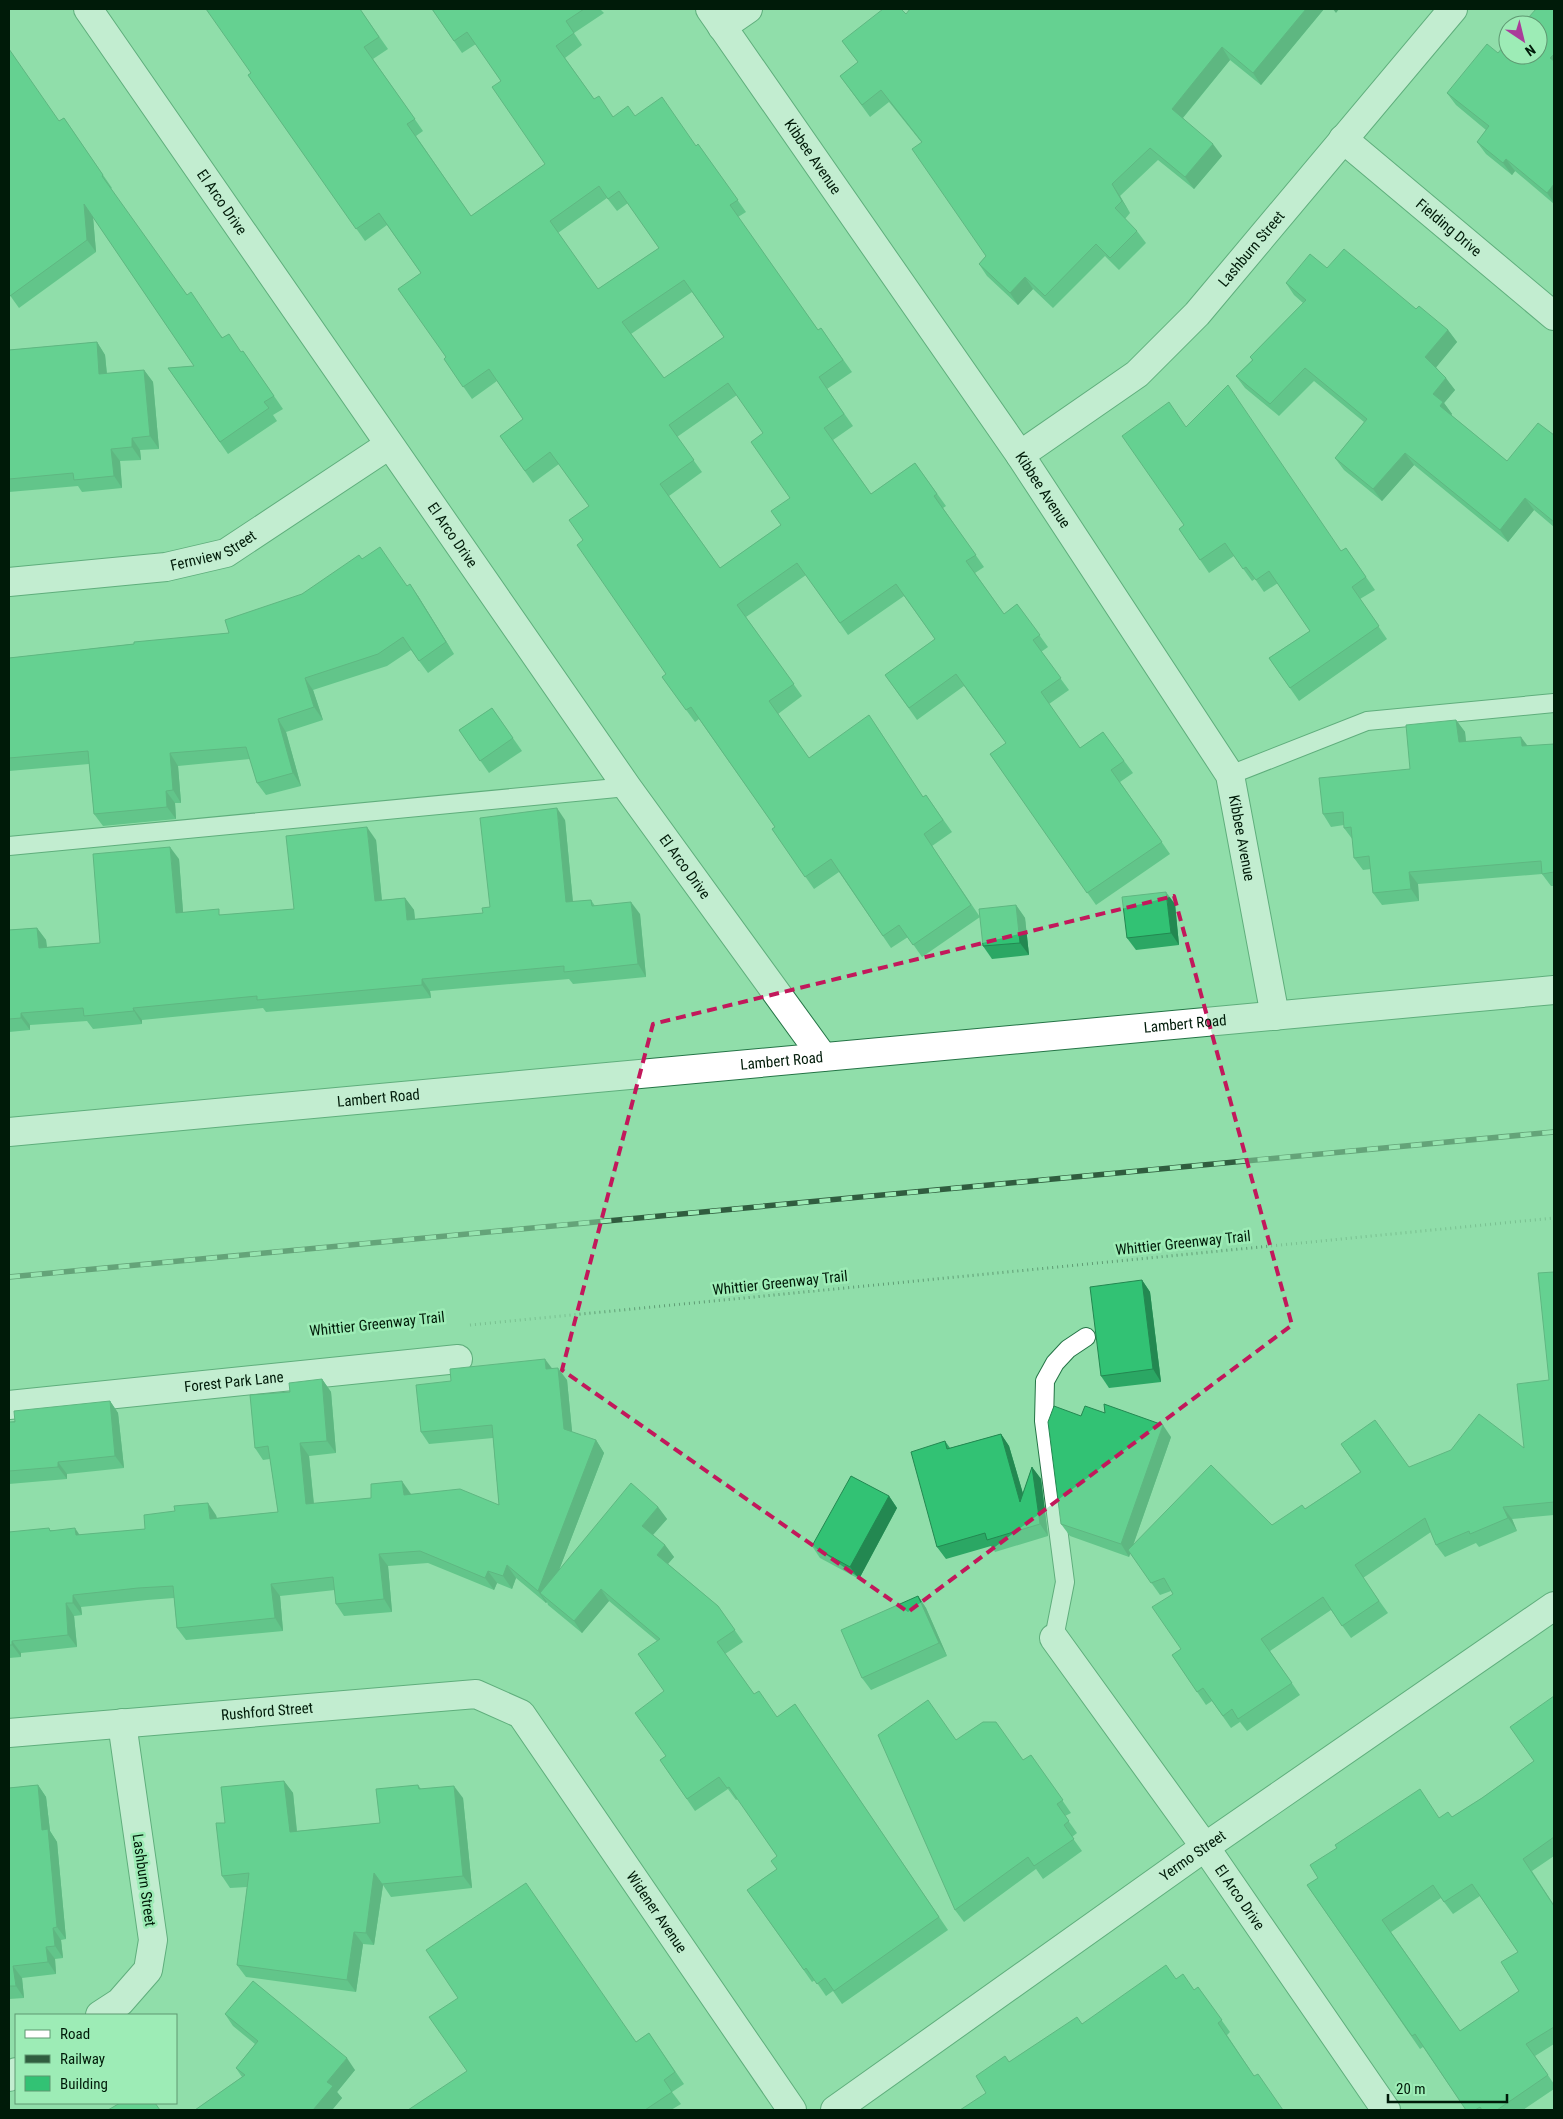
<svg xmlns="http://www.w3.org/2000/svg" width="1563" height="2119" viewBox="0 0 1563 2119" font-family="'Roboto Condensed',sans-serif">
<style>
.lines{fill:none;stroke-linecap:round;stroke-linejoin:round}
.service-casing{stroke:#247446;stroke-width:20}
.minor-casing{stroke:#247446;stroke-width:30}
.secondary-casing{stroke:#247446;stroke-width:30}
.path{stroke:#5f9c74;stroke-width:3;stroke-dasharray:1 4;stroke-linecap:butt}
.service{stroke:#fff;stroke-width:18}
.minor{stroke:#fff;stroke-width:28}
.secondary{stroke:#fff;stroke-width:28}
.rail-casing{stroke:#305d3f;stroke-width:5.5}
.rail{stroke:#9decb6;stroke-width:4;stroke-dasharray:11;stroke-linecap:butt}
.wall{fill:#2ba764;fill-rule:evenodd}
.shaded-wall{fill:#238851}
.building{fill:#32c274;stroke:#238851;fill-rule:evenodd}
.marked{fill:none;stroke:#c2185b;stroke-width:4;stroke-dasharray:10 6;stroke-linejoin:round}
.labels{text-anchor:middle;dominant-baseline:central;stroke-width:5;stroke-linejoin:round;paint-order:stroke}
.street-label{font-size:15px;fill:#001b09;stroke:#9decb6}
</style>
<rect width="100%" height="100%" fill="#90deaa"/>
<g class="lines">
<g class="service-casing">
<g id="service">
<path d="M1230,775l137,-54 187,-18"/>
<path d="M9,846l618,-59"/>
<path d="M1054,1638l11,-56 -21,-161 1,-40 10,-18 13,-14 18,-12"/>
</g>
</g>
<g class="minor-casing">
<g id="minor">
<path id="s1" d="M88,9l539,778 196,270"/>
<path id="s2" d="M710,9l310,446 210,320 45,241"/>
<path d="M722,27l26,-18"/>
<path id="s3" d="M1343,139l211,177"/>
<path id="s4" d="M1020,455l117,-81 60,-60 256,-305"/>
<path id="s5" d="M9,582l157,-15 60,-14 163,-108"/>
<path id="s6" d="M9,1405l449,-46"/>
<path id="s7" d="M1054,1638l151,209 181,263"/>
<path id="s8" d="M9,1733l467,-39 45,20 271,396"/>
<path d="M100,2015l20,-13 28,-32 5,-30 -31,-217"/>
<path d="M9,2077l7,-5"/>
<path id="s9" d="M835,2110l370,-263 349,-241"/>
</g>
</g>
<g class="secondary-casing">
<g id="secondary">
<path id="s10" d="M9,1132l1545,-142"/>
</g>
</g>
<path class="path" d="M470,1325l1084,-107"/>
<use href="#service" class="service"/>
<use href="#minor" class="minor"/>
<use href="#secondary" class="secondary"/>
<g class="rail-casing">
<path id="rail" d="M9,1277l1545,-145"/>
</g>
<use href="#rail" class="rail"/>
</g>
<g class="wall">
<path d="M360,9l28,40 -15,10 50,72 -7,5 55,80 74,-52 -44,-83 -25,-37 -14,9 -30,-44h168l4,4 -30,20 8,12 -17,13 29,41 19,18 22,-1 61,30 2,-2 48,68 -8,5 80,113 3,-2 31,44 -25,17 26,37 -20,14 38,54 44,-31 31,43 -3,2 41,59 -9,6 29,41 13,-10 31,43 -7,5 28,38 -20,14 31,44 23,-16 30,41 -13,9 50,72 -74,51 -106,-151 16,-11 -42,-57 -47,34 -32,-45 50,-36 -31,-43 -56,39 -42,-60 -60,42 56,79 -24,18 31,44 68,-31 46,70 3,-2 26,37 -20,14 48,71 -58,40 -14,-20 -17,11 -52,-76 -25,17 -42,-60 3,-2 -76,-108 -4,3 -33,-45 4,-3 -83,-134 6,-34 -30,-42 -26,19 -33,-47 23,-17 -26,-38 -25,18 -28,-40 2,-2 -25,-84 -34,-48 -22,16 -117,-166zM607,198l10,13 11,-8 31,45 -61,41 -40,-56zM692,292l32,45 -60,41 -33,-44zM737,395l26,38 27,65 -9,27 -61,43 -51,-72 33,-24 -25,-35z"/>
<path d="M1324,9l-63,76 -31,-25 -47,58 39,38 -28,33 -36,-29 -38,36 10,17 -5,6 12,12 9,12 -27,27 -14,-14 -52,52 -20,-19 -15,16 -31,-29 -8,-12 7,-8 -64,-113 -33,-41 -19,15 -30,-41 18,-14 -16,-21 64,-27z"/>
<path d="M1554,9v195l-39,-33 -3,4 -26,-21 -9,-12 9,-12 -30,-25 -9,-12z"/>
<path d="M64,118l48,70 -2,1 77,106 36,43 18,14 2,-1 40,58 -10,6 4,6 -49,33 -60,-86 26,-2 -101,-149 3,35 -77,56 -10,-14 50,-173z"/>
<path d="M1327,268l89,41 32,21 9,12 -21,25 19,23 -11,13 8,11 -1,1 56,46 47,-26v92l-20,-17 -26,32 -94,-77 -32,36 -38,-31 -9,-12 29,-36 -50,-41 -35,35 -34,-28 -9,-12 16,-16 -2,-3 53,-54 -9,-8 -8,-12z"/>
<path d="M97,342l8,13 2,19 37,-4 9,12 6,67 -19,1 1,10 -21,1 2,27 -40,4 -4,-6 -69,6v-142z"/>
<path d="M1186,427l155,124 5,-3 29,42 -15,9 27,40 -88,62 -30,-43 41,-27 -32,-48 -14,9 -9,-13 -3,2 -18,-25 -25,17 -30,-44 5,-4z"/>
<path d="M362,559l45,27 11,10 36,58 -26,19 -17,-23 -24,16 -74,24 10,30 -37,12 15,54 -35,9 -9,-12 -7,-24 -72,7 3,37h-6l1,16 -73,7 -9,-12 -5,-50 -80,7v-113l220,-25 73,-39z"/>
<path d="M492,708l30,43 -33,22 -30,-43z"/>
<path d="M1456,720l9,12 1,10 62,4 26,-2v142h-3l-9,-12 -124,10 1,17 -37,4 -9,-12 -2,-24 -8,1 -9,-12 -1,-18 -9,-12v-3l-13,2 -8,-13 87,-45z"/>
<path d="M565,820l8,82 18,-2 4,6 45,8 6,63 -73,7 -4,-5 -139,12 1,7 -165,14 -3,-4 -121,12v4l-49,5 -6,-8 -57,4v5l-21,2v-102l28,-2 9,12 1,7 53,-4 79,-84 4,53 40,3 71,-6 82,-69 6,60 23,-2 9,12 1,9 68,-6 7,-6z"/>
<path d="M1175,904l4,41 -43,5 -9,-12z"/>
<path d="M1016,905l9,13 4,37 -37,4 -9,-13z"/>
<path d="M1554,1272v243l-42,4 5,12 -38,16 -3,-4 -31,14 -9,-12 -5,-13 -68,46 25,35 -37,25 -20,-28 -61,41 30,44 -53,36 -7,-9 -9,6 -19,-27 -6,4 -34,-50 9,-6 -8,-55 -2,-3 -11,4 -30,-42 -1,4 -59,-21 -9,-12 20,-108 90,21 -38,108 139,-20 33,-16 55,-37 -19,-28 68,23 115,-19 25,-68z"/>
<path d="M1142,1280l8,12 11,90 -52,6 -8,-12z"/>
<path d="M552,1369l15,11 5,52 24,8 8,13 -45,117 99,-63 9,12 -14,16 12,10 9,12 -6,7 50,42 25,36 -18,12 29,40 23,23 18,-13 153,226 -106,74 -9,-13 -7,5 -11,-16 -3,2 -65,-92 30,-21v-13l-39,-57 -2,1 -8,-11 -33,22 -35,-51 6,-4 -2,-65 -7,-50 -48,-40 -27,32 -34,-28 -1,-3 -1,1 -30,-25 -4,11 -15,-6 -3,7 -66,-27 -40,3 4,46 -48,4 -8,-12 -1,-14 -55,6 3,35 -97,9 -9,-12 -3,-30 -27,2 -66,7 1,8 -8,1 3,31 -56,6v4l-12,1v-126l42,-2 29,5 65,-6 71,-14 1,3 61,-6 -8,-53 -7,1 -8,-12 35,-56 32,-13 9,13 5,61 -27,3 5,48 97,-10 88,11 -6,-67 -64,6 -8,-12z"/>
<path d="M110,1401l8,12 6,55 -57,6v5l-58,5v-62z"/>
<path d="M1001,1434l8,12 14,48 9,-27 9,12 7,57 -53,16 -4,-6 -45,13 -9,-12 8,-106 5,7z"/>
<path d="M889,1496l8,12 -38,71 -39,-21 -8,-12z"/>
<path d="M918,1596l8,12 21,48 -76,34 -9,-12z"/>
<path d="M1554,1696v160l-22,15 22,34v139l-19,12 19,28v5l-31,21h-57l-43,-63 -3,2 -113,-164 11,-7 121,-60 13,-1 30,-19 52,-37zM1480,1896l38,56 1,39 -59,40 -69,-99 50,-34 12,16z"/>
<path d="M956,1740l67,20 8,-5 40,58 -6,3 12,17 -5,4 10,14 -39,28 -7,-10 -72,53 -9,-12z"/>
<path d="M284,1781l9,12 4,38 83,-8 38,-38 3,4 42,9 9,90 -81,9 -8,-12 -9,60 -11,-1 -7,48 -110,-15 -9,-12 10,-78 -17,1 -8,-12z"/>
<path d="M38,1785l8,12 4,34 7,11 9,97 -5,1 2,18 -8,1 1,15 -34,4 2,20 -15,1v-211z"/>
<path d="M1176,1979l18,11 4,-3 32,45 -3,3 27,41 29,34 -297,-17 23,-31 73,-38z"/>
<path d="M225,2014l130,56 -18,22 5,6 -10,12h-137l47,-33 -6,-9 19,-24 -22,-18z"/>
<path d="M649,2033l35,51 -12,8 9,12 -10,6h-263l228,-68z"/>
</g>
<g class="shaded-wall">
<path d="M1306,9h18l-63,76 -8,-12z"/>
<path d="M1333,9h6l-3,4z"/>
<path d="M1222,47l8,13 -50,61 -8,-12z"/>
<path d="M1554,54v10l-4,-6z"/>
<path d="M1213,144l9,12 -28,33 -9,-12z"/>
<path d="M1506,159l9,12 -3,4 -9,-12z"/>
<path d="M1112,184l8,12 10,17 -8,-12z"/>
<path d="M1554,184v19l-7,-10z"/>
<path d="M84,204l9,13 3,35 -9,-12z"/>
<path d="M1025,277l8,12 -15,16 -8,-12z"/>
<path d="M1448,330l9,12 -23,28 -9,-13z"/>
<path d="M97,342l8,13 3,32 -9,-13z"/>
<path d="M144,370l9,12 6,67 -9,-13z"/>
<path d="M1446,378l9,12 -11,13 8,11 -3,4 -16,-24z"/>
<path d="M132,438l8,12 1,10 -9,-13z"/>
<path d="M111,449l9,12 2,27 -8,-12z"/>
<path d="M1405,453l9,12 -32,36 -9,-12z"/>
<path d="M1525,498l9,12 -26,32 -8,-12z"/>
<path d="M410,584l8,12 36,58 -8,-12z"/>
<path d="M305,678l8,12 10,30 -9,-13z"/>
<path d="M278,719l8,13 15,54 -8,-13z"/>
<path d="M1456,720l9,12 2,22 -8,-12z"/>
<path d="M1521,737l9,12 -8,-3z"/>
<path d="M170,753l8,13 3,37 -8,-13z"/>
<path d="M166,791l9,12 1,16 -9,-12z"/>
<path d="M557,808l8,12 9,94 -8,-12z"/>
<path d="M367,827l9,13 7,73 -8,-12z"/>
<path d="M170,847l9,12 5,66 -8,-12z"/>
<path d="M1409,872l9,12 1,17 -8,-12z"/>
<path d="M1166,892l9,12 4,41 -8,-12z"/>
<path d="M405,898l9,12 2,22 -9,-12z"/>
<path d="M631,902l9,12 6,63 -8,-13z"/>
<path d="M1016,905l9,13 4,37 -9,-12z"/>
<path d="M37,928l9,12 2,20 -9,-12z"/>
<path d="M422,979l8,12 1,7 -9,-13z"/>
<path d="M133,1008l9,12v4l-8,-13z"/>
<path d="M21,1013l9,12v5l-9,-12z"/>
<path d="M1142,1280l8,12 11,90 -8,-13z"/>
<path d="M545,1359l9,12 -8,-2z"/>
<path d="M558,1368l9,12 6,61 -9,-12z"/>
<path d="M322,1379l9,13 5,61 -9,-12z"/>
<path d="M110,1401l8,12 6,55 -9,-12z"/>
<path d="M1163,1425l8,12 -42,120 -8,-13z"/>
<path d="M1001,1434l8,12 20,68 -9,-12z"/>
<path d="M596,1440l8,13 -56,146 -8,-6 7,9 -1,1 -8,-12z"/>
<path d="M300,1443l9,13 6,61 -9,-13z"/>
<path d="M58,1462l9,12v5l-9,-12z"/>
<path d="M1032,1467l9,12 7,57 -8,-12z"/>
<path d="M402,1481l9,13 1,13 -8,-12z"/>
<path d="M889,1496l8,12 -38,71 -9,-12z"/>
<path d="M208,1503l8,12 2,16 -8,-12z"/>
<path d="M658,1507l9,12 -17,19 -8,-12z"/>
<path d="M1503,1507l9,12 5,12 -9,-13z"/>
<path d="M75,1528l8,12 -7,-5z"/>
<path d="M665,1545l9,12 -9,10 -8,-12z"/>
<path d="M379,1554l9,12 4,46 -8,-13z"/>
<path d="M507,1565l9,13 -4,11 -9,-13z"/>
<path d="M488,1571l9,12 -3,7 -9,-12z"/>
<path d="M271,1584l9,12 3,35 -8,-13z"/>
<path d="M601,1589l8,12 -27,32 -8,-12z"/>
<path d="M73,1595l8,12 1,8 -9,-12z"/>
<path d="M918,1596l8,12 21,48 -8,-13z"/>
<path d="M66,1603l8,13 3,31 -9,-12z"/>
<path d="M12,1641l9,12v4l-9,-12z"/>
<path d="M284,1781l9,12 5,51 -8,-12z"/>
<path d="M38,1785l8,12 4,34 7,11 9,97 -9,-12 -15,-97z"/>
<path d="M454,1786l9,12 9,90 -9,-12z"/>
<path d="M374,1873l9,12 -9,60 -8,-12z"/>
<path d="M53,1928l8,12 2,18 -8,-12z"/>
<path d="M354,1932l9,12 -7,48 -9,-12z"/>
<path d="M46,1947l9,12 1,15 -8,-12z"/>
<path d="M13,1966l9,12 2,20 -8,-12z"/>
<path d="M347,2058l8,12 -18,22 5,6 -10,12h-19l14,-28z"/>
</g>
<g class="building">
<path d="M206,9h154l19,28 -15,10 51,72 -8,5 64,92 74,-52 -53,-77 9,-6 -34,-49 -13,9 -22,-32h152l-18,12 8,12 -18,13 38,53 5,-3 14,21 15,-11 7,10 27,-19 34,49 2,-2 40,56 -8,5 88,125 3,-2 22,32 -24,17 25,37 -20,14 47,66 44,-31 22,31 -3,2 42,59 -10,6 38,53 13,-10 23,31 -7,5 28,38 -20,14 39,56 23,-16 21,29 -13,9 51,72 -75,51 -97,-139 16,-11 -50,-69 -47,34 -24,-33 50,-36 -39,-55 -56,39 -43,-60 -60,42 57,79 -25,17 40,57 60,-43 54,82 3,-2 17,25 -19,14 47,71 -58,40 -14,-20 -16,11 -52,-77 -26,18 -33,-48 3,-2 -84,-120 -5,3 -24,-33 4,-3 -89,-129 6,-5 -14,-20 20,-14 -39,-54 -25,19 -25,-35 23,-17 -34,-50 -26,18 -19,-28 2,-2 -48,-68 23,-16 -42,-60 -23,16 -108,-154 3,-2zM599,186l9,13 11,-8 40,57 -61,41 -48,-68zM684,280l40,57 -60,41 -42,-56zM728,383l35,50 -12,9 39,56 -19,13 10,14 -61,43 -60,-84 34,-24 -25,-35z"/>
<path d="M883,9h18l5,5 4,-5h396l-53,64 -31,-26 -50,62 41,35 -28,33 -35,-29 -38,36 10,17 -7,7 22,23 -27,27 -14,-14 -51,52 -20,-19 -15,16 -31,-29 7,-8 -74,-107 10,-7 -41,-52 -19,15 -22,-29 18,-14 -16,-21z"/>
<path d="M1536,9h18v45l-4,4 4,3v123l-7,9 -41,-34 -3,4 -26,-21 12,-16 -42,-33 40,-49 11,9 10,-12v14h30v-30h-16z"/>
<path d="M9,49l50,72 5,-3 39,57 -1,1 85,119 4,-3 31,46 7,-4 12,18 2,-1 31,45 -10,6 5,6 -49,34 -52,-74 26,-2 -110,-162 3,36 -77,56 -1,-2z"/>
<path d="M1344,249l72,60 3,-3 29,24 -23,27 21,21 -13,16 10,8 -3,4 67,55 31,-38 16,12v87l-29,-24 -25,32 -95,-77 -32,36 -38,-31 32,-39 -62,-51 -35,36 -34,-28 17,-16 -3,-3 56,-57 -20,-17 24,-29 17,14z"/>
<path d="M97,342l2,32 45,-4 6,66 -18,2v9l-21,2 3,27 -40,4 -1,-7 -64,6v-129z"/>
<path d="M1228,385l113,166 5,-3 20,29 -14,10 27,39 -89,62 -21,-30 41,-27 -41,-60 -13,9 -10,-13 -3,2 -18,-26 -25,17 -21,-31 5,-4 -62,-89 47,-34 17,25z"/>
<path d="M380,547l27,39 3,-2 36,58 -27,19 -16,-24 -25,17 -73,24 9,29 -36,12 15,54 -36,10 -11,-36 -76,6 3,37 -7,1 1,16 -73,7 -6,-63 -79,7v-100l125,-14v-2l95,-9 -4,-13 77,-26 57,-39 3,4z"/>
<path d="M492,708l21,30 -33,23 -21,-31z"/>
<path d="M1456,720l3,22 62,-5 1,9 32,-2v128l-12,2 -1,-13 -132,11 2,17 -38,4 -4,-37 -15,2 -3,-31 -7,1 -1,-16 -20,2 -4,-36 91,-9 -4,-44z"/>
<path d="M557,808l9,94 25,-2 1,6 39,-4 7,62 -74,8v-6l-142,13v6l-165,15v-4l-124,12 1,3 -50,5 -1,-8 -62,5v5l-12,1v-89l28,-2 2,20 61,-5 -7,-89 77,-7 6,66 43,-4v6l75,-6 -8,-73 81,-9 8,74 30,-3 2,22 76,-7 -1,-5 8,-1 -10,-89z"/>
<path d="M1166,892l5,41 -44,5 -5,-41z"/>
<path d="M1016,905l4,38 -37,3 -4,-37z"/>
<path d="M1554,1272v230l-51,5 5,11 -38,16 -1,-3 -33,14 -11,-27 -70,47 24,36 -37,25 -19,-29 -62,42 31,44 -54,36 -6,-10 -9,7 -20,-28 -6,4 -25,-37 9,-6 -29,-42 21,-13 -9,-16 -13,5 -23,-33 83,-85 61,60 30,-20 3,4 56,-37 -20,-28 34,-24 34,47 42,-17 28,-36 45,34 -7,-64 32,-4 -11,-107z"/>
<path d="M1142,1280l11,89 -52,7 -11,-89z"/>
<path d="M545,1359l1,10 12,-1 6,61 32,11 -58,151 -31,-26 -4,11 -15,-5 -3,7 -65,-27 -41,3 5,45 -48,5 -3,-27 -62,7 4,34 -98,10 -4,-42 -35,2 -65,7v8h-7l2,32 -56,6v4h-3v-113l40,-4 1,3 25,-3 1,7 69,-6 -1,-14 31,-4 -1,-5 34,-3 2,16 68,-7 -10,-66 -13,2 -5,-53 40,-3 -1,-9 33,-4 5,62 -27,2 6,61 65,-6v-14l31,-3 2,14 56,-6 39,16 -7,-80 -71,7 -5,-47 35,-4 -1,-12z"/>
<path d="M110,1401l5,55 -57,6v5l-49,4v-49h6l-1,-11z"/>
<path d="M1104,1404l59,21 -42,119 -60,-20 -13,-102 6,-16 27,10 4,-10 20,7z"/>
<path d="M1001,1434l19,68 12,-35 8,57 -53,16 -2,-7 -48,14 -26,-95 34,-11 2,8z"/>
<path d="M851,1476l38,20 -39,71 -38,-21z"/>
<path d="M631,1483l27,24 -16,19 23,19 -8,10 61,51 17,24 -18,12 37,52 5,-3 18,26 18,-13 144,213 -105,74 -9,-13 -8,6 -11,-16 -2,2 -57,-80 30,-21 -6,-8 6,-5 -48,-69 -2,1 -8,-11 -32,22 -27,-39 6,-4 -31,-43 29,-22 -26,-37 22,-15 -59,-50 -27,32 -34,-28z"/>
<path d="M918,1596l21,47 -77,35 -21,-48z"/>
<path d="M1554,1696v141l-31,22 31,47v121l-28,17 22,31 -51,35h-15l-2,-3 -5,3h-9l-51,-76 -3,2 -105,-151 11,-7 -8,-13 27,-17 -2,-3 85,-56 19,29 9,-6 4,5 30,-19 52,-37 -24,-34zM1472,1884l46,68 -17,10 18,29 -59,40 -78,-111 51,-35 11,17z"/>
<path d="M928,1700l28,40 27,-18h13l27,38 8,-5 32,45 -6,4 12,17 -5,4 10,14 -40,27 -6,-9 -73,53 -77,-175z"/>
<path d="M284,1781l6,51 90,-9 -4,-34 42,-4 1,4 35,-3 9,90 -81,8 -8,-11 -8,60 -12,-1 -7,48 -110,-15 12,-92 -27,3 -6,-53h9l-4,-36z"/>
<path d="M38,1785l4,45 6,-1 9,98 -4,1 2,18 -9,1 2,15 -35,4 3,20h-7v-198z"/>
<path d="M526,1883l110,159 13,-9 26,39 -11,8 8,12 -27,18h-237l59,-39 -38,-54 29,-19 -32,-48z"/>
<path d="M1166,1965l10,14 7,-5 11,16 4,-3 24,33 -4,3 36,53 4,-2 25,36h-323l26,-17 -10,-17 29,-20 4,6 68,-45 5,7z"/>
<path d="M253,1981l94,77 -20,24 6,4 -20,24h-118l50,-35 -9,-7 22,-27 -33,-27z"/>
<path d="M120,2103h35l5,7h-52z"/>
</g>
<path d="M0 0H1563V2119H0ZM1174,896l118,429 -384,287 -346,-242 91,-346z" fill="#90deaa" fill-opacity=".55" fill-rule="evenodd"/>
<path class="marked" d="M1174,896l118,429 -384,287 -346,-242 91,-346z"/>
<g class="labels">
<g class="street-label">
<text stroke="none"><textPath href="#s2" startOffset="180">Kibbee Avenue</textPath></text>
<text stroke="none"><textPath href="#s1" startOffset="235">El Arco Drive</textPath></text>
<text stroke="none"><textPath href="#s3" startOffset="138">Fielding Drive</textPath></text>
<text stroke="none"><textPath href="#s4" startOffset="312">Lashburn Street</textPath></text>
<text stroke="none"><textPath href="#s2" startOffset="585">Kibbee Avenue</textPath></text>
<text stroke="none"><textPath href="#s1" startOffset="640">El Arco Drive</textPath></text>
<text stroke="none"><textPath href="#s5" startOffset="208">Fernview Street</textPath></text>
<text stroke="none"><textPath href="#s2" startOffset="990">Kibbee Avenue</textPath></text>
<text stroke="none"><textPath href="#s1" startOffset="1045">El Arco Drive</textPath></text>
<text stroke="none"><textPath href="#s10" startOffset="1181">Lambert Road</textPath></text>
<text stroke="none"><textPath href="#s10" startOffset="776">Lambert Road</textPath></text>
<text stroke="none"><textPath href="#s10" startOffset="371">Lambert Road</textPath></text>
<text transform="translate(1183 1243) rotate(-6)">Whittier Greenway Trail</text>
<text transform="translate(780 1283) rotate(-6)">Whittier Greenway Trail</text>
<text transform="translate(377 1324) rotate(-6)">Whittier Greenway Trail</text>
<text stroke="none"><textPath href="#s6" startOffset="226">Forest Park Lane</textPath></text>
<text stroke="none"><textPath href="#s8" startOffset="259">Rushford Street</textPath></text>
<text stroke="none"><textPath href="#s9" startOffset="439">Yermo Street</textPath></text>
<text transform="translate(144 1880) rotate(82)">Lashburn Street</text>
<text stroke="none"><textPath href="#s7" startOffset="319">El Arco Drive</textPath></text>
<text stroke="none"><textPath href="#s8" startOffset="758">Widener Avenue</textPath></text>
</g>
</g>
<rect width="1563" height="2119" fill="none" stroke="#001b09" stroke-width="20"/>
<rect x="15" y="2014" width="162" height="90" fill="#9decb6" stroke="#5e9871"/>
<rect x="25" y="2030" width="25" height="8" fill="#ffffff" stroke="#5e9871"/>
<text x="60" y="2039" font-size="15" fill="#001b09">Road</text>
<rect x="25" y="2055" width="25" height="8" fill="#305d3f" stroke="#5e9871"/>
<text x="60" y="2064" font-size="15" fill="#001b09">Railway</text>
<rect x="25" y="2076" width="25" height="15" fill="#32c274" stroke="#5e9871"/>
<text x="60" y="2089" font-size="15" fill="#001b09">Building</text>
<g transform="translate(1523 40) rotate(145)"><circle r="24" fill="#9decb6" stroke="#5e9871"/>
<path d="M0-4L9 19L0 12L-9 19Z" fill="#aa3c9a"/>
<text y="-8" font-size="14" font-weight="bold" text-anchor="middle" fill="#001b09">N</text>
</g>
<path d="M1388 2094v8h119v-8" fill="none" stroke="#001b09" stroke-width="2.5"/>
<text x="1396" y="2094" font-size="15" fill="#001b09" stroke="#9decb6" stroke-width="4" paint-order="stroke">20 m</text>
</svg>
